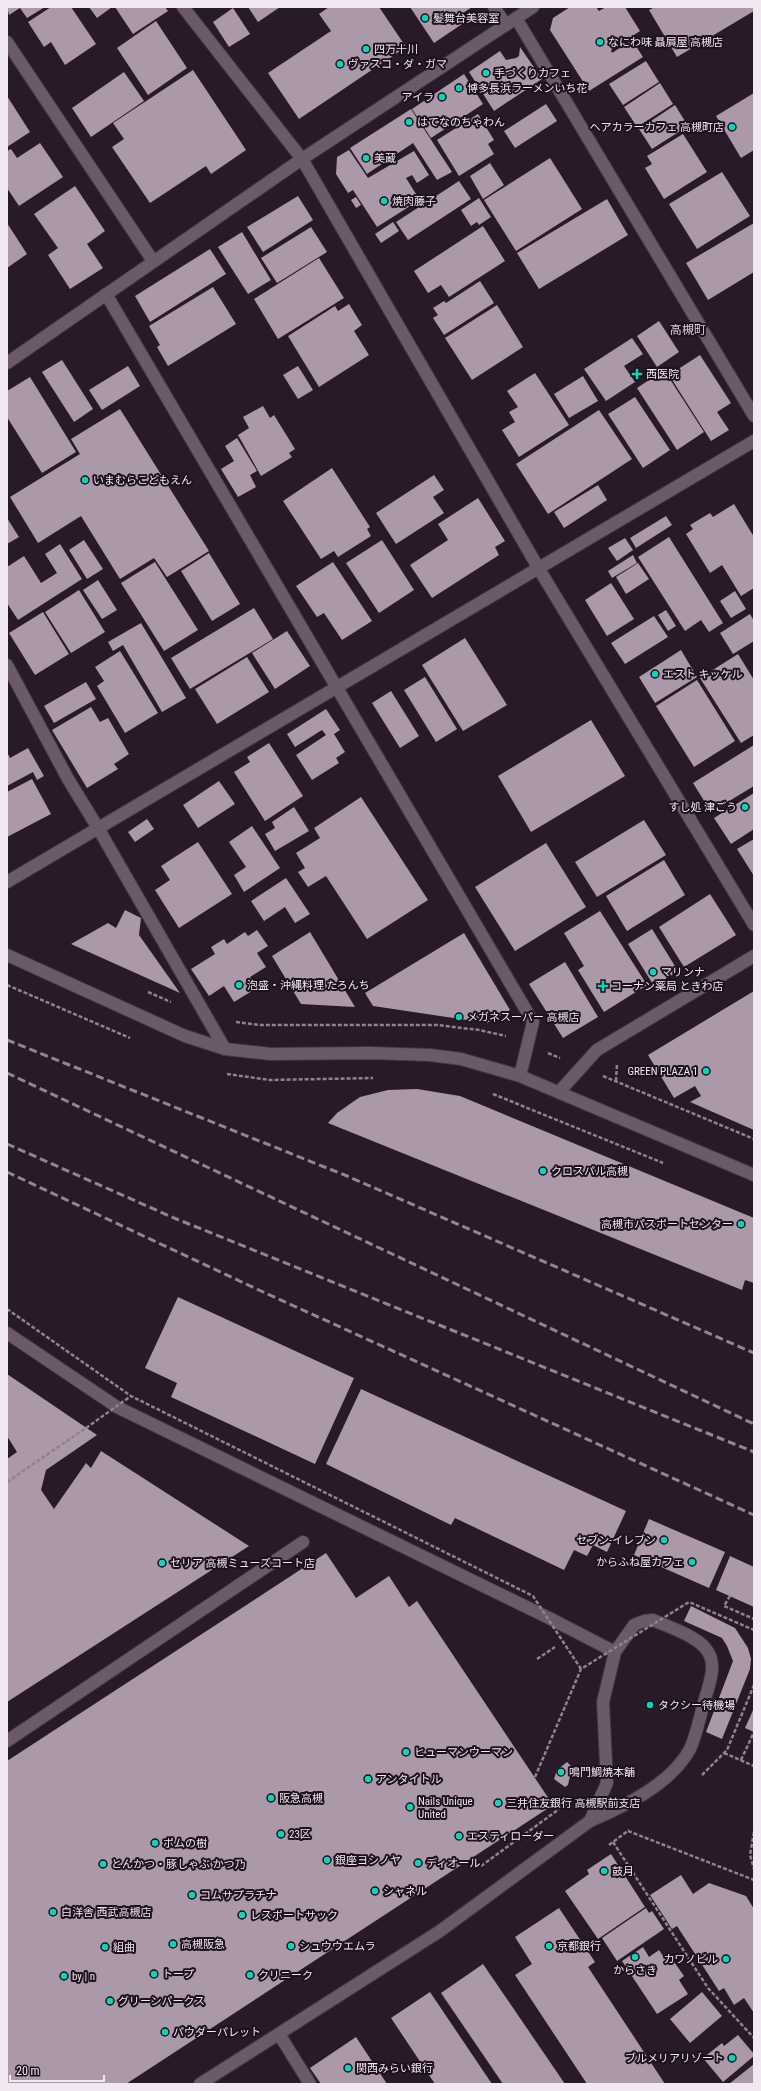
<svg xmlns="http://www.w3.org/2000/svg" width="761" height="2091" viewBox="0 0 761 2091" font-family="'Roboto Condensed','Noto Sans JP',sans-serif">
<style>
.building{fill:#ab99aa}
.lines{fill:none;stroke-linecap:round;stroke-linejoin:round}
.service-casing{stroke:#423742;stroke-width:14}
.minor-casing{stroke:#423742;stroke-width:14}
.tertiary-casing{stroke:#423742;stroke-width:14}
.path{stroke:#8e838e;stroke-width:2.5;stroke-dasharray:4 2;stroke-linecap:butt}
.service{stroke:#6a5a6a;stroke-width:12}
.minor{stroke:#6a5a6a;stroke-width:12}
.tertiary{stroke:#6a5a6a;stroke-width:12}
.rail{stroke:#918591;stroke-width:3;stroke-dasharray:8 4;stroke-linecap:butt}
.path-bridge{stroke:#8e838e;stroke-width:2.5;stroke-dasharray:4 2;stroke-linecap:butt}
.poi-dot{fill:#0bd5b5;stroke:#1e111e;stroke-width:1.5}
.labels{text-anchor:middle;dominant-baseline:central;stroke-width:4;stroke-linejoin:round;paint-order:stroke}
.poi-label{font-size:11px;fill:#f1e8f1;stroke:#1e111e;text-anchor:start}
.neighbourhood-label{font-size:12px;fill:#ddcbdc;stroke:#1e111e}
</style>
<rect width="100%" height="100%" fill="#281a28"/>
<g class="building">
<path d="M7,7h38l-18,11 -7,-10 -11,7z"/>
<path d="M51,7h20l25,37 -31,21 -14,-23 -7,5 -16,-25z"/>
<path d="M89,7h23l-15,11z"/>
<path d="M115,7h50l3,4 -35,23z"/>
<path d="M248,7h32l-22,15z"/>
<path d="M329,7h50l27,40 -107,72 -31,-46 63,-42 -12,-17z"/>
<path d="M410,7h62l-9,6 5,7 -34,23z"/>
<path d="M570,7h26l3,4 7,-4h19l15,24 -29,19 1,3 20,-13 11,17 -54,34 -39,-61 3,-12z"/>
<path d="M655,7h99v4l-77,46 -28,-47z"/>
<path d="M233,8l17,26 -21,13 -16,-25z"/>
<path d="M156,21l31,47 -39,27 -31,-47z"/>
<path d="M520,47l22,32 -48,32 -25,-39 31,-21 6,9 10,-2 3,-2z"/>
<path d="M646,61l13,21 -36,23 -14,-21z"/>
<path d="M193,70l53,80 -35,24 -5,-8 -56,37 -38,-56 12,-8 -11,-16z"/>
<path d="M124,72l20,29 -53,36 -19,-29z"/>
<path d="M464,74l19,30 -52,34 -19,-29z"/>
<path d="M660,83l13,21 -36,23 -13,-20z"/>
<path d="M754,93v57l-13,8 -25,-42z"/>
<path d="M7,96l23,36 -23,15z"/>
<path d="M546,104l11,17 -42,27 -11,-17z"/>
<path d="M675,105l13,21 -36,23 -13,-20z"/>
<path d="M411,109l41,63 -15,8 -24,-37 -46,31 -17,-26z"/>
<path d="M478,114l16,26 -6,4 6,10 -35,22 -22,-36z"/>
<path d="M683,134l24,38 -43,27 -19,-31 7,-4 -5,-8z"/>
<path d="M40,143l23,34 -44,29 -12,-18v-37l4,-2 6,9z"/>
<path d="M349,150l19,28 46,-27 15,24 -12,8 -5,-8 -6,3 10,16 -5,3 4,6 -38,24 -24,-37 -5,3 -12,-19 1,-17z"/>
<path d="M550,158l32,51 -66,42 -32,-51z"/>
<path d="M490,163l14,22 -21,14 -13,-23z"/>
<path d="M722,172l28,44 -53,33 -28,-45z"/>
<path d="M459,181l12,18 -63,41 -12,-18z"/>
<path d="M75,186l30,45 -18,13 16,24 -33,21 -22,-34 10,-7 -24,-34z"/>
<path d="M298,196l15,24 -50,32 -16,-25z"/>
<path d="M356,197l5,8 -5,3 -5,-8z"/>
<path d="M479,198l12,19 -12,8 -2,-3 -6,4 -10,-16z"/>
<path d="M607,199l21,36 -89,54 -22,-36z"/>
<path d="M393,222l6,9 -18,12 -6,-9z"/>
<path d="M7,223l20,31 -20,14z"/>
<path d="M754,223v49l-46,28 -22,-37z"/>
<path d="M483,226l22,35 -56,36 -8,-12 -13,8 -14,-22z"/>
<path d="M311,227l16,25 -50,31 -16,-25z"/>
<path d="M242,232l29,48 -23,14 -30,-47z"/>
<path d="M210,249l16,25 -76,48 -15,-26z"/>
<path d="M319,258l25,40 -66,41 -24,-40z"/>
<path d="M480,281l14,22 -50,32 -11,-17 5,-3 -5,-7 11,-7 2,2z"/>
<path d="M213,287l23,37 -68,42 -11,-19 3,-2 -11,-19z"/>
<path d="M349,304l13,21 -8,6 15,24 -50,32 -31,-51 47,-30 3,5z"/>
<path d="M497,305l26,42 -51,33 -27,-42z"/>
<path d="M659,321l20,31 -22,15 -20,-31z"/>
<path d="M632,338l11,16 -19,12 11,16 -29,19 -22,-32z"/>
<path d="M700,355l31,48 -14,9 12,18 -18,11 -42,-66z"/>
<path d="M62,360l31,49 -19,13 -32,-50z"/>
<path d="M128,366l12,20 -38,24 -13,-20z"/>
<path d="M298,366l15,24 -15,9 -15,-24z"/>
<path d="M664,370l40,62 -27,18 -40,-62z"/>
<path d="M535,373l34,52 -50,32 -17,-27 13,-8 -6,-10 9,-5 -11,-16z"/>
<path d="M583,376l15,25 -29,17 -15,-24z"/>
<path d="M30,377l46,75 -34,21 -35,-56v-26z"/>
<path d="M635,397l35,53 -27,18 -35,-54z"/>
<path d="M263,406l7,12 4,-3 21,34 -6,4 3,4 -31,19 -23,-41 11,-7 -6,-11z"/>
<path d="M120,409l89,142 -42,26 -13,-19 -34,21 -39,-63 -43,27 -28,-46 70,-43 -9,-15z"/>
<path d="M599,410l33,49 -84,55 -32,-50z"/>
<path d="M237,438l20,33 -7,4 6,12 -18,10 -17,-28 13,-8 -9,-15z"/>
<path d="M332,468l38,59 -3,2 4,7 -33,21 -4,-6 -13,8 -38,-58z"/>
<path d="M434,475l10,15 -11,7 11,16 -48,31 -20,-31z"/>
<path d="M598,485l9,15 -43,28 -10,-16z"/>
<path d="M478,498l27,43 -10,6 4,8 -67,43 -22,-33 38,-25 -10,-16z"/>
<path d="M734,504l20,33v51l-13,8 -19,-31 -12,8 -24,-39 7,-5 -3,-4 20,-12 3,4z"/>
<path d="M666,516l6,9 -36,23 -6,-10z"/>
<path d="M7,518l12,19 -12,7z"/>
<path d="M669,537l54,86 -14,9 -8,-12 -16,11 -47,-74z"/>
<path d="M625,538l8,12 -16,11 -9,-13z"/>
<path d="M84,540l19,29 -16,10 -18,-29z"/>
<path d="M382,540l32,50 -35,23 -33,-50z"/>
<path d="M60,544l22,35 -64,41 -11,-17v-36l17,-11 17,27 16,-10 -12,-19z"/>
<path d="M209,553l31,51 -28,17 -31,-50z"/>
<path d="M633,555l4,8 -25,15 -4,-7z"/>
<path d="M155,562l43,68 -34,21 -43,-68z"/>
<path d="M333,562l39,59 -30,19 -18,-27 -7,4 -21,-31z"/>
<path d="M638,563l11,16 -23,15 -10,-17z"/>
<path d="M98,580l19,30 -15,9 -19,-29z"/>
<path d="M611,583l23,36 -27,17 -22,-36z"/>
<path d="M79,590l26,42 -34,21 -26,-41z"/>
<path d="M735,591l11,18 -15,9 -11,-17z"/>
<path d="M254,608l19,31 -83,50 -19,-31z"/>
<path d="M666,610l10,16 -8,5 -10,-16z"/>
<path d="M43,612l26,42 -34,21 -26,-42z"/>
<path d="M750,614l4,7v20l-21,13 -13,-21z"/>
<path d="M654,616l14,21 -43,27 -14,-21z"/>
<path d="M141,623l45,75 -24,14 -39,-67 -10,6 -5,-9z"/>
<path d="M287,631l23,35 -35,23 -23,-36z"/>
<path d="M465,638l42,67 -44,26 -41,-66z"/>
<path d="M681,650l16,27 -42,26 -16,-26z"/>
<path d="M120,651l38,62 -33,20 -28,-47 7,-5 -9,-14z"/>
<path d="M738,654l16,26v55l-13,8 -41,-65z"/>
<path d="M247,657l22,35 -52,32 -22,-35z"/>
<path d="M425,677l32,52 -21,13 -32,-52z"/>
<path d="M697,680l38,61 -41,26 -38,-61z"/>
<path d="M86,682l10,17 -42,24 -10,-17z"/>
<path d="M391,691l28,45 -19,12 -28,-45z"/>
<path d="M91,707l9,15 8,-4 21,36 -15,10 4,5 -31,19 -35,-58z"/>
<path d="M326,709l14,21 -6,4 11,18 -9,6 3,5 -27,17 -16,-25 30,-20 -4,-5 -27,17 -8,-13z"/>
<path d="M591,720l34,56 -94,56 -33,-56z"/>
<path d="M269,743l34,53 -38,25 -31,-49 16,-10 -3,-5z"/>
<path d="M754,745v41l-43,26 -18,-29z"/>
<path d="M28,748l16,28 -7,4 -4,-8 -26,14v-34l3,6z"/>
<path d="M32,779l19,35 -44,23v-45z"/>
<path d="M219,781l16,23 -37,24 -15,-23z"/>
<path d="M754,793v36l-23,15 -17,-26z"/>
<path d="M361,797l67,103 -61,39 -41,-63 -18,11 -10,-15 7,-4 -9,-15 24,-15 -6,-10z"/>
<path d="M294,807l15,24 -34,20 -10,-17 10,-6 -3,-6z"/>
<path d="M147,819l7,10 -19,13 -7,-10z"/>
<path d="M644,820l22,35 -69,42 -22,-35z"/>
<path d="M252,826l28,42 -36,24 -10,-17 12,-8 -17,-25z"/>
<path d="M754,839v37l-17,-27z"/>
<path d="M198,842l34,52 -53,34 -24,-38 15,-10 -9,-14z"/>
<path d="M546,843l40,64 -71,44 -40,-64z"/>
<path d="M664,860l21,35 -58,36 -21,-35z"/>
<path d="M286,878l24,36 -15,9 -10,-16 -21,14 -13,-20z"/>
<path d="M710,894l26,41 -52,32 -25,-40z"/>
<path d="M125,910l16,8 -2,17 41,58 -109,-49 37,-21 8,5z"/>
<path d="M600,911l47,74 -43,27 -26,-42 6,-4 -20,-33z"/>
<path d="M652,929l26,42 -24,15 -26,-42z"/>
<path d="M257,930l11,16 -11,7 9,14 -16,10 7,11 -23,14 -10,-16 -15,10 -18,-27 24,-15 -4,-7 13,-8 3,5 18,-12 3,4z"/>
<path d="M310,932l45,75 -54,-3 -29,-48z"/>
<path d="M464,933l46,77 -23,13 -114,-17 -8,-13z"/>
<path d="M565,962l33,55 -35,21 -34,-54z"/>
<path d="M754,991v139l-64,-28 11,-6 -6,-10 -21,12 -26,-43z"/>
<path d="M417,1089l43,7 294,122v65l-9,-3 -3,10 -414,-167 9,-10 23,-16 28,-7z"/>
<path d="M178,1297l176,81 -39,86 -144,-67 6,-14 -32,-15z"/>
<path d="M7,1374l90,61 -51,35 -5,20 13,19 32,-46 5,5 10,-17 148,95 -242,156v-243l10,-7 -10,-16z"/>
<path d="M361,1389l265,122 -19,41 -14,-7 -6,11 -13,-6 -10,20 -109,-52 -4,7 -125,-61z"/>
<path d="M649,1519l76,33 -16,36 -75,-33z"/>
<path d="M326,1553l30,45 33,-22 20,31 8,-6 136,204 -427,279h-119v-323z"/>
<path d="M730,1556l24,11v40l-38,-17z"/>
<path d="M691,1606l44,22 13,20 3,11 -1,10 -28,70 -16,-7 27,-71 -6,-15 -5,-8 -38,-17z"/>
<path d="M754,1708v24l-9,-4z"/>
<path d="M567,1762l5,5 -4,18 -3,2 -11,-8 3,-9z"/>
<path d="M611,1854l34,53 -47,32 -33,-48 24,-17 -2,-4z"/>
<path d="M681,1875l12,19 16,-11 37,13 8,13v104l-10,-15 -10,7 -10,-17 -5,3 -42,-65 -5,3 -22,-34z"/>
<path d="M559,1908l36,54 -7,5 77,117h-78l-72,-109 17,-11 -17,-27z"/>
<path d="M646,1908l3,5 3,-2 12,18 -47,32 -15,-23z"/>
<path d="M643,1947l6,10 10,-7 6,9 5,-3 14,20 -5,4 9,14 -31,20 -35,-53z"/>
<path d="M483,1964l82,120h-62l-62,-91z"/>
<path d="M430,1992l62,92h-57l-44,-66z"/>
<path d="M702,1992l20,24 -32,27 -20,-24z"/>
<path d="M738,2035l16,19v2l-31,26 -20,-24 19,-15 2,3z"/>
<path d="M356,2037l31,47h-66l-11,-16z"/>
<path d="M754,2064v20h-25z"/>
</g>
<g class="lines">
<g class="service-casing">
<path id="service" d="M7,1741l296,-199"/>
</g>
<g class="minor-casing">
<g id="minor">
<path d="M183,7l119,152 237,410 215,356"/>
<path d="M494,7l12,18"/>
<path d="M516,18l238,398"/>
<path d="M7,42l146,219"/>
<path d="M106,294l427,728 -13,54"/>
<path d="M7,363l295,-204 231,-152"/>
<path d="M7,665l61,114 30,49 127,221"/>
<path d="M7,882l747,-441"/>
<path d="M559,1092l38,-42 157,-94"/>
<path d="M7,1333l110,74 434,212 64,33"/>
<path d="M653,1620c16,7 47,17 55,32 9,14 1,32 -3,47 -5,16 -8,35 -15,50 -19,35 -65,57 -100,72l17,-38 -4,-81 12,-50 19,-27 10,-4z"/>
<path d="M279,2034l31,50"/>
</g>
</g>
<g class="tertiary-casing">
<g id="tertiary">
<path d="M7,955l178,81 40,13 46,5 99,-1 60,2 31,4 59,17 234,99"/>
<path d="M200,2084l240,-153 150,-110"/>
</g>
</g>
<g class="path">
<path d="M7,985l123,53"/>
<path d="M148,992l23,10"/>
<path d="M236,1022l24,3h177l42,5 27,6"/>
<path d="M548,1053l12,5"/>
<path d="M227,1074l43,6 103,-2"/>
<path d="M603,1076l151,63"/>
<path d="M616,1081l1,-17"/>
<path d="M493,1094l170,69"/>
<path d="M7,1482l79,-54"/>
<path d="M730,1596l-6,10 30,13"/>
<path d="M537,1659l18,-12"/>
<path d="M724,1753l30,13"/>
<path d="M741,1760l13,-28"/>
<path d="M702,1775l25,-25 27,-65"/>
<path d="M628,1831l126,49"/>
<path d="M754,1832l-4,23 4,14"/>
<path d="M613,1842l95,146 46,50"/>
<path d="M609,1845l20,-15"/>
<path d="M481,1866l92,-67"/>
</g>
<use href="#service" class="service"/>
<use href="#minor" class="minor"/>
<use href="#tertiary" class="tertiary"/>
<g class="rail">
<path d="M7,1040l340,136 407,177"/>
<path d="M7,1073l747,351"/>
<path d="M7,1144l167,74 580,234"/>
<path d="M7,1172l254,119 493,224"/>
</g>
<g class="path-bridge">
<path d="M7,1309l124,87 402,200 48,73"/>
<path d="M86,1428l45,-32"/>
<path d="M535,1777l46,-108 108,-67 65,28"/>
</g>
</g>
<g class="poi-dot">
<circle cx="425" cy="18" r="4"/>
<circle cx="600" cy="42" r="4"/>
<circle cx="366" cy="49" r="4"/>
<circle cx="340" cy="64" r="4"/>
<circle cx="486" cy="73" r="4"/>
<circle cx="459" cy="88" r="4"/>
<circle cx="442" cy="97" r="4"/>
<circle cx="409" cy="122" r="4"/>
<circle cx="732" cy="127" r="4"/>
<circle cx="366" cy="158" r="4"/>
<circle cx="384" cy="201" r="4"/>
<path d="M635 368h4v4h4v4h-4v4h-4v-4h-4v-4h4z"/>
<circle cx="85" cy="480" r="4"/>
<circle cx="655" cy="674" r="4"/>
<circle cx="745" cy="807" r="4"/>
<circle cx="653" cy="972" r="4"/>
<circle cx="239" cy="985" r="4"/>
<path d="M601 980h4v4h4v4h-4v4h-4v-4h-4v-4h4z"/>
<circle cx="459" cy="1017" r="4"/>
<circle cx="706" cy="1071" r="4"/>
<circle cx="543" cy="1171" r="4"/>
<circle cx="741" cy="1224" r="4"/>
<circle cx="664" cy="1540" r="4"/>
<circle cx="692" cy="1562" r="4"/>
<circle cx="162" cy="1563" r="4"/>
<circle cx="650" cy="1705" r="4"/>
<circle cx="406" cy="1752" r="4"/>
<circle cx="561" cy="1772" r="4"/>
<circle cx="368" cy="1779" r="4"/>
<circle cx="271" cy="1798" r="4"/>
<circle cx="498" cy="1803" r="4"/>
<circle cx="410" cy="1807" r="4"/>
<circle cx="281" cy="1834" r="4"/>
<circle cx="459" cy="1836" r="4"/>
<circle cx="155" cy="1843" r="4"/>
<circle cx="327" cy="1860" r="4"/>
<circle cx="418" cy="1863" r="4"/>
<circle cx="103" cy="1864" r="4"/>
<circle cx="604" cy="1871" r="4"/>
<circle cx="375" cy="1891" r="4"/>
<circle cx="192" cy="1895" r="4"/>
<circle cx="53" cy="1912" r="4"/>
<circle cx="242" cy="1915" r="4"/>
<circle cx="173" cy="1944" r="4"/>
<circle cx="291" cy="1946" r="4"/>
<circle cx="549" cy="1946" r="4"/>
<circle cx="105" cy="1947" r="4"/>
<circle cx="635" cy="1957" r="4"/>
<circle cx="726" cy="1959" r="4"/>
<circle cx="154" cy="1974" r="4"/>
<circle cx="250" cy="1975" r="4"/>
<circle cx="64" cy="1976" r="4"/>
<circle cx="110" cy="2001" r="4"/>
<circle cx="165" cy="2032" r="4"/>
<circle cx="732" cy="2058" r="4"/>
<circle cx="348" cy="2068" r="4"/>
</g>
<g class="labels">
<g class="poi-label">
<text x="433" y="18">髪舞台美容室</text>
<text x="608" y="42">なにわ味 贔屓屋 高槻店</text>
<text x="374" y="49">四万十川</text>
<text x="348" y="64">ヴァスコ・ダ・ガマ</text>
<text x="494" y="73">手づくりカフェ</text>
<text x="467" y="88">博多長浜ラーメンいち花</text>
<text x="434" y="97" text-anchor="end">アイラ</text>
<text x="417" y="122">はてなのちゃわん</text>
<text x="724" y="127" text-anchor="end">ヘアカラーカフェ 高槻町店</text>
<text x="374" y="158">美蔵</text>
<text x="392" y="201">焼肉藤子</text>
<text x="646" y="374">西医院</text>
<text x="93" y="480">いまむらこどもえん</text>
<text x="663" y="674">エスト キッケル</text>
<text x="737" y="807" text-anchor="end">すし処 津ごう</text>
<text x="661" y="972">マリンナ</text>
<text x="247" y="985">泡盛・沖縄料理 たろんち</text>
<text x="611" y="986">コーナン薬局 ときわ店</text>
<text x="467" y="1017">メガネスーパー 高槻店</text>
<text x="698" y="1071" text-anchor="end">GREEN PLAZA 1</text>
<text x="551" y="1171">クロスパル高槻</text>
<text x="733" y="1224" text-anchor="end">高槻市パスポートセンター</text>
<text x="656" y="1540" text-anchor="end">セブン-イレブン</text>
<text x="684" y="1562" text-anchor="end">からふね屋カフェ</text>
<text x="170" y="1563">セリア 高槻ミューズコート店</text>
<text x="658" y="1705">タクシー待機場</text>
<text x="414" y="1752">ヒューマンウーマン</text>
<text x="569" y="1772">鳴門鯛焼本舗</text>
<text x="376" y="1779">アンタイトル</text>
<text x="279" y="1798">阪急高槻</text>
<text x="418" y="1801">Nails Unique<tspan x="418" dy="13">United</tspan></text>
<text x="506" y="1803">三井住友銀行 高槻駅前支店</text>
<text x="289" y="1834">23区</text>
<text x="467" y="1836">エスティローダー</text>
<text x="163" y="1843">ポムの樹</text>
<text x="335" y="1860">銀座ヨシノヤ</text>
<text x="426" y="1863">ディオール</text>
<text x="111" y="1864">とんかつ・豚しゃぶ かつ乃</text>
<text x="612" y="1871">鼓月</text>
<text x="383" y="1891">シャネル</text>
<text x="200" y="1895">コムサプラチナ</text>
<text x="61" y="1912">白洋舎 西武高槻店</text>
<text x="250" y="1915">レスポートサック</text>
<text x="181" y="1944">高槻阪急</text>
<text x="299" y="1946">シュウウエムラ</text>
<text x="557" y="1946">京都銀行</text>
<text x="113" y="1947">組曲</text>
<text x="718" y="1959" text-anchor="end">カワノビル</text>
<text x="635" y="1970" text-anchor="middle">からさき</text>
<text x="162" y="1974">トープ</text>
<text x="258" y="1975">クリニーク</text>
<text x="72" y="1976">by | n</text>
<text x="118" y="2001">グリーンパークス</text>
<text x="173" y="2032">パウダーパレット</text>
<text x="724" y="2058" text-anchor="end">ブルメリアリゾート</text>
<text x="356" y="2068">関西みらい銀行</text>
</g>
<g class="neighbourhood-label">
<text x="688" y="330">高槻町</text>
</g>
</g>
<rect width="761" height="2091" fill="none" stroke="#f1e8f1" stroke-width="16"/>
<path d="M10 2075v6h94v-6" fill="none" stroke="#f1e8f1" stroke-width="2"/>
<text x="16" y="2075" font-size="12" fill="#f1e8f1" stroke="#1e111e" stroke-width="3" paint-order="stroke">20 m</text>
</svg>
